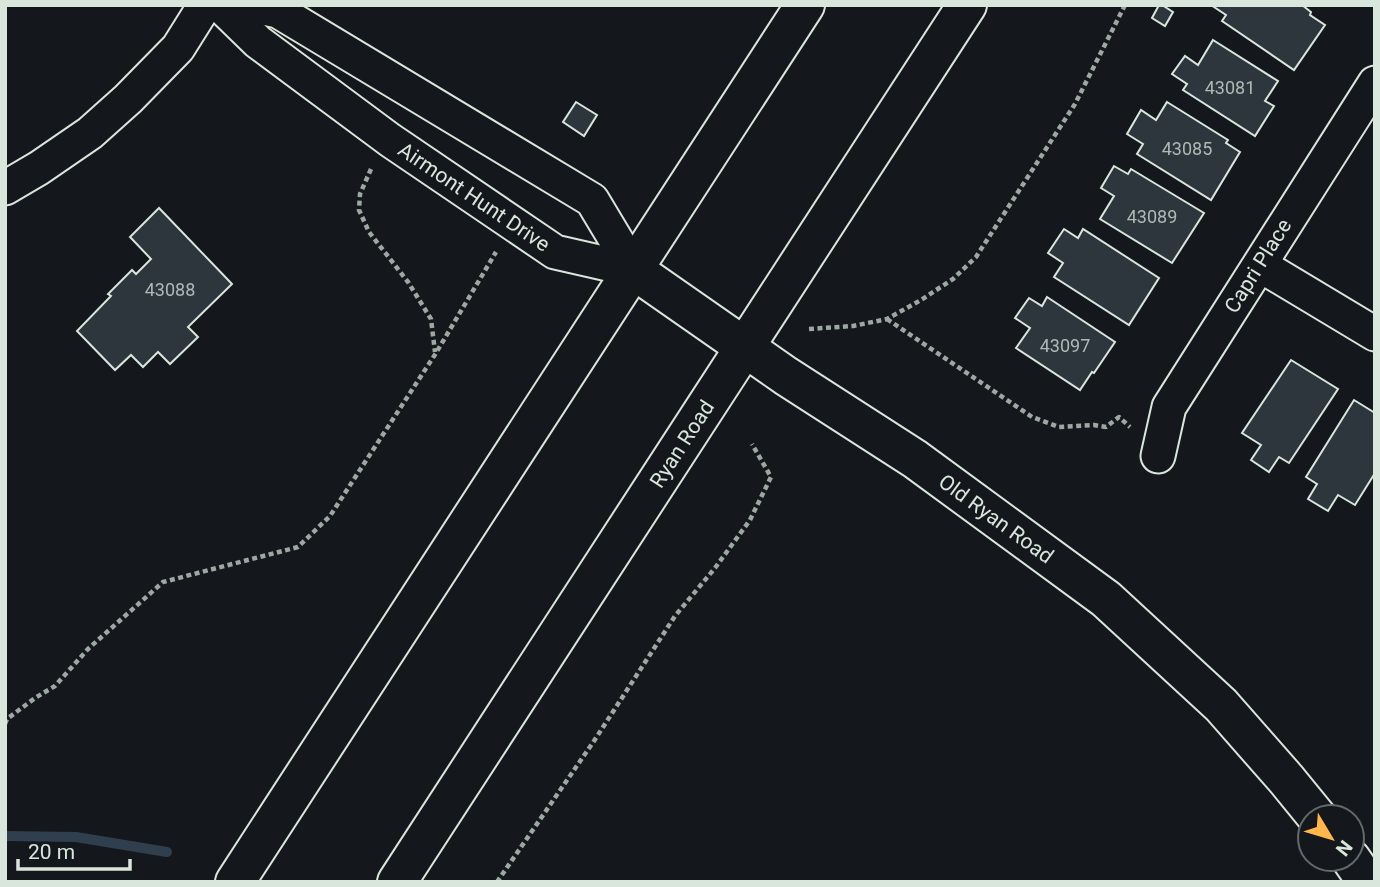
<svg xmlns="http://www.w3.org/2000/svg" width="1380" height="887" viewBox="0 0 1380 887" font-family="Roboto,sans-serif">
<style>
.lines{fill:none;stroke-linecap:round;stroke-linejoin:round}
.stream{stroke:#2f3f4d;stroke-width:10}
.building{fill:#2c363c;stroke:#d8e6dc;stroke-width:2}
.street-casing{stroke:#d8e6dc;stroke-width:37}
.secondary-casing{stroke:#d8e6dc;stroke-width:42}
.path{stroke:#9da8a2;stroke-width:4.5;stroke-dasharray:5 3.5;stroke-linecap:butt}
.street{stroke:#14181c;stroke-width:33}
.secondary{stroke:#14181c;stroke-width:38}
.labels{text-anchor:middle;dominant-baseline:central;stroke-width:5;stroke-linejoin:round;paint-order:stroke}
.number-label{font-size:18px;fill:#adbab4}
.street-label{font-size:21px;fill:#d8e6dc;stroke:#14181c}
</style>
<rect width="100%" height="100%" fill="#14181c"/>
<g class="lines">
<path class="stream" d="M5,836l71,1 91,15"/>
</g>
<g class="building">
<path d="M1159,5h3l11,7 -8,14 -13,-8z"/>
<path d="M1211,5h91l9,7 -1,3 15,10 -31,45 -72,-49 4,-6z"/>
<path d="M1213,40l65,41 -13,20 9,5 -19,30 -72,-46 4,-6 -15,-10 13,-18 13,9z"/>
<path d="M576,102l21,13 -13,21 -21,-14z"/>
<path d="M1167,102l61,38 -2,3 14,9 -29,48 -74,-46 6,-10 -16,-10 14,-24 15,10z"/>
<path d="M1114,166l14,8 3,-5 73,44 -32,50 -72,-44 14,-23 -13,-8z"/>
<path d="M159,208l73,76 -44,43 10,10 -28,27 -12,-12 -15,15 -12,-12 -16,15 -38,-39 34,-35 -3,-2 24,-24 4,4 15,-15 -21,-22z"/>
<path d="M1064,229l14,9 5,-9 76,49 -30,47 -75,-48 9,-14 -15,-10z"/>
<path d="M1047,297l68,45 -21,31 -2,-1 -12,18 -64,-42 14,-20 -15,-10 14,-20 13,8z"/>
<path d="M1291,360l47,29 -49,74 -10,-6 -10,15 -18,-12 10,-15 -19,-12z"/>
<path d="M1354,400l21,13v60l-20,32 -17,-10 -10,16 -20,-12 9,-15 -11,-7z"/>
</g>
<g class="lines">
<g class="street-casing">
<g id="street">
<path d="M220,5l38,37 132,98 165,112 79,18"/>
<path d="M250,5l28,6 314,189 42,70"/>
<path d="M5,188l34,-20 51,-35 38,-34 50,-51 27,-43"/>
<path d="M1260,265l115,69"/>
<path d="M1158,456l11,-49 206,-324"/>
</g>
</g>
<g class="secondary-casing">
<g id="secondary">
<path d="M634,270l152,106 129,83 191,140 115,106 65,74 31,38"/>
<path d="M1351,859l16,23"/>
<path d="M235,882l570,-877"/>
<path d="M397,882l570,-877"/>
</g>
</g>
<g class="path">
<path d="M371,169l-11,25 -1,16 10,22 39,50 23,37 4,33"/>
<path d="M887,319l145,98 27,10 35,-2 12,2 13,-10 11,10"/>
<path d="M809,329l44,-3 34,-7 34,-19 32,-21 23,-22 99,-153 50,-99"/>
<path d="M5,724l2,-5 28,-21 20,-12 33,-37 75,-67 135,-35 32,-31 106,-163 60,-101"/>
<path d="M497,882l97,-141 81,-125 40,-48 35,-48 21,-43 -19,-33"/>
</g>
<use href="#street" class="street"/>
<use href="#secondary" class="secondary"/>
</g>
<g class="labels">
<g class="number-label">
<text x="1230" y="87">43081</text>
<text x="1187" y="148">43085</text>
<text x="1152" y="216">43089</text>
<text x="170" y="289">43088</text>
<text x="1065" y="345">43097</text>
</g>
<g class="street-label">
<text transform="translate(474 197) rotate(34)">Airmont Hunt Drive</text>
<text transform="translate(1258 266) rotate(-58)">Capri Place</text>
<text transform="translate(682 444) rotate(-57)">Ryan Road</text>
<text transform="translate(996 519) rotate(36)">Old Ryan Road</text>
</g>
</g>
<rect width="1380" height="887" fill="none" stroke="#d8e6dc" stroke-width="14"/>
<g transform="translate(1331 838) rotate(128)"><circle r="33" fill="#14181c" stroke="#626a69" stroke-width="2"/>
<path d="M0-5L12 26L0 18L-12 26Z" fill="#ffb74d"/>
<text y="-10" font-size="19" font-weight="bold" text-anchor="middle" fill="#d8e6dc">N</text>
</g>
<path d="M18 859v10h112v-10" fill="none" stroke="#d8e6dc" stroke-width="3.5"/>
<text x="28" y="859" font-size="21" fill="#d8e6dc" stroke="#14181c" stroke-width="5" paint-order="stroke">20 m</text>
</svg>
